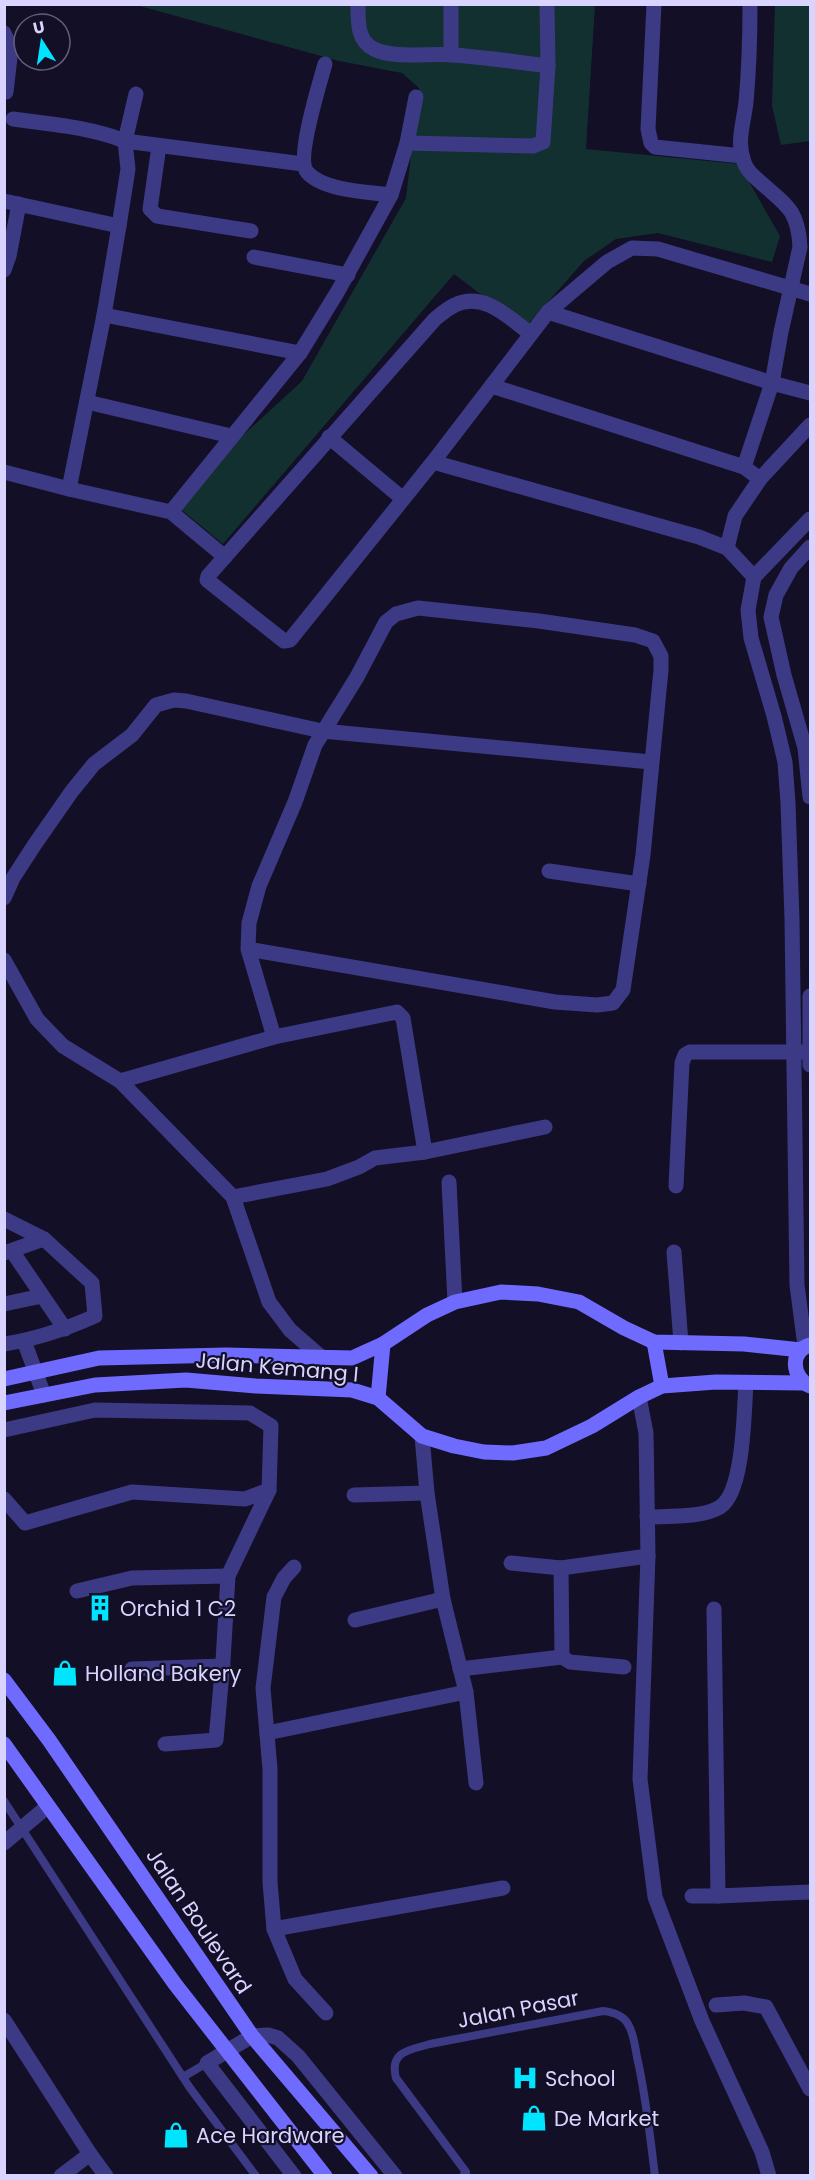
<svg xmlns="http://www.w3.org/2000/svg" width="815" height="2180" viewBox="0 0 815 2180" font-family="Poppins,sans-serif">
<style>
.green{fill:#12302f}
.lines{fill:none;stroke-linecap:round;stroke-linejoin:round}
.lane{stroke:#3d3a85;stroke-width:8}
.street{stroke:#3d3a85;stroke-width:15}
.secondary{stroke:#6f6bff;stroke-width:15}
.labels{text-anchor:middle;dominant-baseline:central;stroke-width:4.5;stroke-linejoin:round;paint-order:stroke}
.street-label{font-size:21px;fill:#d9d4ff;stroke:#130f26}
.poi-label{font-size:21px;fill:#d9d4ff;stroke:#130f26;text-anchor:start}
</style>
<rect width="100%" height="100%" fill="#130f26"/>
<g class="green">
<path d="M775,4l35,1v136l-29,4 -9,-39z"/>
<path d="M136,5h459l-9,144 153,15 41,72 -8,26 -114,-29 -42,6 -32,22 -59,67 -71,-54 -231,270 -45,-37 62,-69 62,-57 104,-183 13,-110 -17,-15 -63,-12z"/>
</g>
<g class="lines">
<g class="lane">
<path d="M4,1801l186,287 66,88"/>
<path d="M183,2077l24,-14"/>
<path d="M463,2176l3,-4 -70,-94c-7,-27 14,-28 34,-34l173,-33c10,1 21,4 26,15 5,9 6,21 8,31 9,39 13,79 18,119"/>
</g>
<g class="street">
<path d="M358,4c0,17 -1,37 16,45 19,10 56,4 78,6 32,2 64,7 96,11"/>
<path d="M451,4v51"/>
<path d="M654,4l-6,125 3,14 4,4 87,9"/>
<path d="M750,4c0,33 -1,66 -4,98 -2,20 -10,39 -2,60 2,7 8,13 14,18 26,24 40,27 42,67l-19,85 -9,51 -28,84 16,12 -25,37 -8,32 27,29"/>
<path d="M4,33l7,16 -5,43"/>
<path d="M325,64c-5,18 -29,95 -18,108 16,19 62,20 84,23"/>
<path d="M13,119c37,5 77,8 112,22l178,23"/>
<path d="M407,143l126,3 10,-4 5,-76 -1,-62"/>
<path d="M159,146l-9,63 7,7 94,15"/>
<path d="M4,201l115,25"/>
<path d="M254,257l94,18"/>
<path d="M4,270l5,-14 10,-52"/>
<path d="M548,312l224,71 38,10"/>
<path d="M104,315l196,38"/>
<path d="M531,334c-22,-16 -47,-43 -76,-29 -7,3 -14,9 -20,14l-227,257 -1,4 77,61 6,-1 143,-178 115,-150 59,-50 25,-14 26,1 152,45"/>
<path d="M492,386l252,81"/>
<path d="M87,402l144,34"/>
<path d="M329,437l74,62"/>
<path d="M433,462l266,75 28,11"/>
<path d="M4,472l65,17 102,23 54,45"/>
<path d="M760,479l50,-54"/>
<path d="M69,489l35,-174 15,-89 9,-57 -3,-28 11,-47"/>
<path d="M171,512l129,-159 38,-62 53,-96 16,-52 9,-46"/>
<path d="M810,547l-19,21 -15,27 -5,22 13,58 21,73 5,49"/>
<path d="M549,871l90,13"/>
<path d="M4,898l9,-20 22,-34 37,-53 22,-27 38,-29 24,-30 18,-5 12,1 136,30 329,31"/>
<path d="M248,949l307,53 42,3 16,-2 10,-13 20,-135 18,-185v-14l-8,-15 -18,-6 -96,-14 -121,-13 -22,6 -10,8 -29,55 -42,68 -20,57 -36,84 -10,37 -1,26 26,88"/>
<path d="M4,960l33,59 26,27 57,35 113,116 36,105 21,28 31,27"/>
<path d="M810,996v69"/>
<path d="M120,1081l154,-44 123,-25 6,6 22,134"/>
<path d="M449,1182l6,120"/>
<path d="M676,1186l6,-123 3,-8 5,-3h120"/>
<path d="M233,1197l94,-18 32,-12 16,-9 50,-6 120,-25"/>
<path d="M4,1219l40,20 48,44 3,33c-29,13 -58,23 -91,28"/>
<path d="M12,1251l53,78"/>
<path d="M674,1252l7,91"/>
<path d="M4,1253l40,-14"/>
<path d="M4,1304l38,-8"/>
<path d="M24,1341l20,54"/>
<path d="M805,1346l-8,-61 -5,-366 -4,-116 -3,-41 -11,-46 -23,-78 -3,-28 6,-33 56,-58"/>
<path d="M639,1397l7,36 2,123 -8,223 15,118 47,124 60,131 7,24"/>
<path d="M4,1430l91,-20 155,3 21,13 -2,64 -24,9 -113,-7 -107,31 -21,-24"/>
<path d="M422,1436l5,57 16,106 23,93 10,91"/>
<path d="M354,1495l73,-2"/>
<path d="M647,1517c20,-1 56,1 73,-10 24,-15 24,-96 26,-124"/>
<path d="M511,1563l50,5 87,-12"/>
<path d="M294,1567l-10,11 -10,19 -11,91 7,81v113l4,47 21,50 31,34"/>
<path d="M561,1568l1,89 8,5 54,5"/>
<path d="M77,1591l55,-13 96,-2"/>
<path d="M714,1609l4,287 92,-4"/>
<path d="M355,1620l88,-21"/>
<path d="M132,1669l91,-3"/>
<path d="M460,1669l102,-12"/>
<path d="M267,1733l199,-41"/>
<path d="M165,1744l51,-4 7,-79 5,-85 41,-86"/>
<path d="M4,1843l44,-37"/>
<path d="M692,1896h26"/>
<path d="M274,1929l229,-41"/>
<path d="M716,2005l28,-2 22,4 44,82"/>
<path d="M4,2020l86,134 -29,22"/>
<path d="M90,2154l16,22"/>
<path d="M294,2176l-87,-113 45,-27 16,-1 10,3 20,18 97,120"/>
</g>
<g class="secondary">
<path d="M654,1342l8,44"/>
<path d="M810,1345c-21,6 -18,33 0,41"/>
<path d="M4,1379l95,-21 127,-3 126,3 31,-14 44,-29 28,-13 46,-10 37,2 41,8 45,26 30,14 90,2 57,6"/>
<path d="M378,1398l5,-54"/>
<path d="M4,1403l91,-18 91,-5 70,6 96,4 26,8 44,38 32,10 30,6 29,1 33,-5 46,-22 47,-29 23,-11 54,-4 87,1"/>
<path d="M4,1680l45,60 203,296 119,140"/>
<path d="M4,1744l171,240 150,192"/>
</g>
</g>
<defs>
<g id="building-bare" transform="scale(2.07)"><path d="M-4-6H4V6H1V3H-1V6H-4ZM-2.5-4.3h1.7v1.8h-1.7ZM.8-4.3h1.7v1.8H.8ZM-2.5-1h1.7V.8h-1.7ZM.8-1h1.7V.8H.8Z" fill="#00e5ff" stroke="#130f26" stroke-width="2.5" paint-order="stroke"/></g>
<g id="shop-bare" transform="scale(2.07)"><path d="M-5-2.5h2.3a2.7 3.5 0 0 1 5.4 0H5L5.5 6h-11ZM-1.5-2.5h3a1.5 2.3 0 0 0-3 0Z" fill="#00e5ff" stroke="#130f26" stroke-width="2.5" paint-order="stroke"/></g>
<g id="hospital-bare" transform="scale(2.07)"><path d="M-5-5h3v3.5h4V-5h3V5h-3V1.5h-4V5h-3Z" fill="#00e5ff" stroke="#130f26" stroke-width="2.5" paint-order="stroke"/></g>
</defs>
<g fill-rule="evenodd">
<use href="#building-bare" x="100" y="1608"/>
<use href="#shop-bare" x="65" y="1673"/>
<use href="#hospital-bare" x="525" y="2078"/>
<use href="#shop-bare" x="534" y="2118"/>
<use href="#shop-bare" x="176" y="2135"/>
</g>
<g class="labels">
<g class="street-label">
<text transform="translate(277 1367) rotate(5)">Jalan Kemang I</text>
<text transform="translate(199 1921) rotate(56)">Jalan Boulevard</text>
<text transform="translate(518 2009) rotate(-11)">Jalan Pasar</text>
</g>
<g class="poi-label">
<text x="120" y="1608">Orchid 1 C2</text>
<text x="85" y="1673">Holland Bakery</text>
<text x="545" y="2078">School</text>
<text x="554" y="2118">De Market</text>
<text x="196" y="2135">Ace Hardware</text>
</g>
</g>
<rect width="815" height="2180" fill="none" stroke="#d9d4ff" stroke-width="12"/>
<g transform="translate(42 42) rotate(348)"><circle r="28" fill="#130f26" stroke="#625e7d" stroke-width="1.5"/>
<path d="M0-4.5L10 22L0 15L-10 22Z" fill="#00e5ff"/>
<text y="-9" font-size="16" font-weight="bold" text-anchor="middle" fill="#d9d4ff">U</text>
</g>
</svg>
